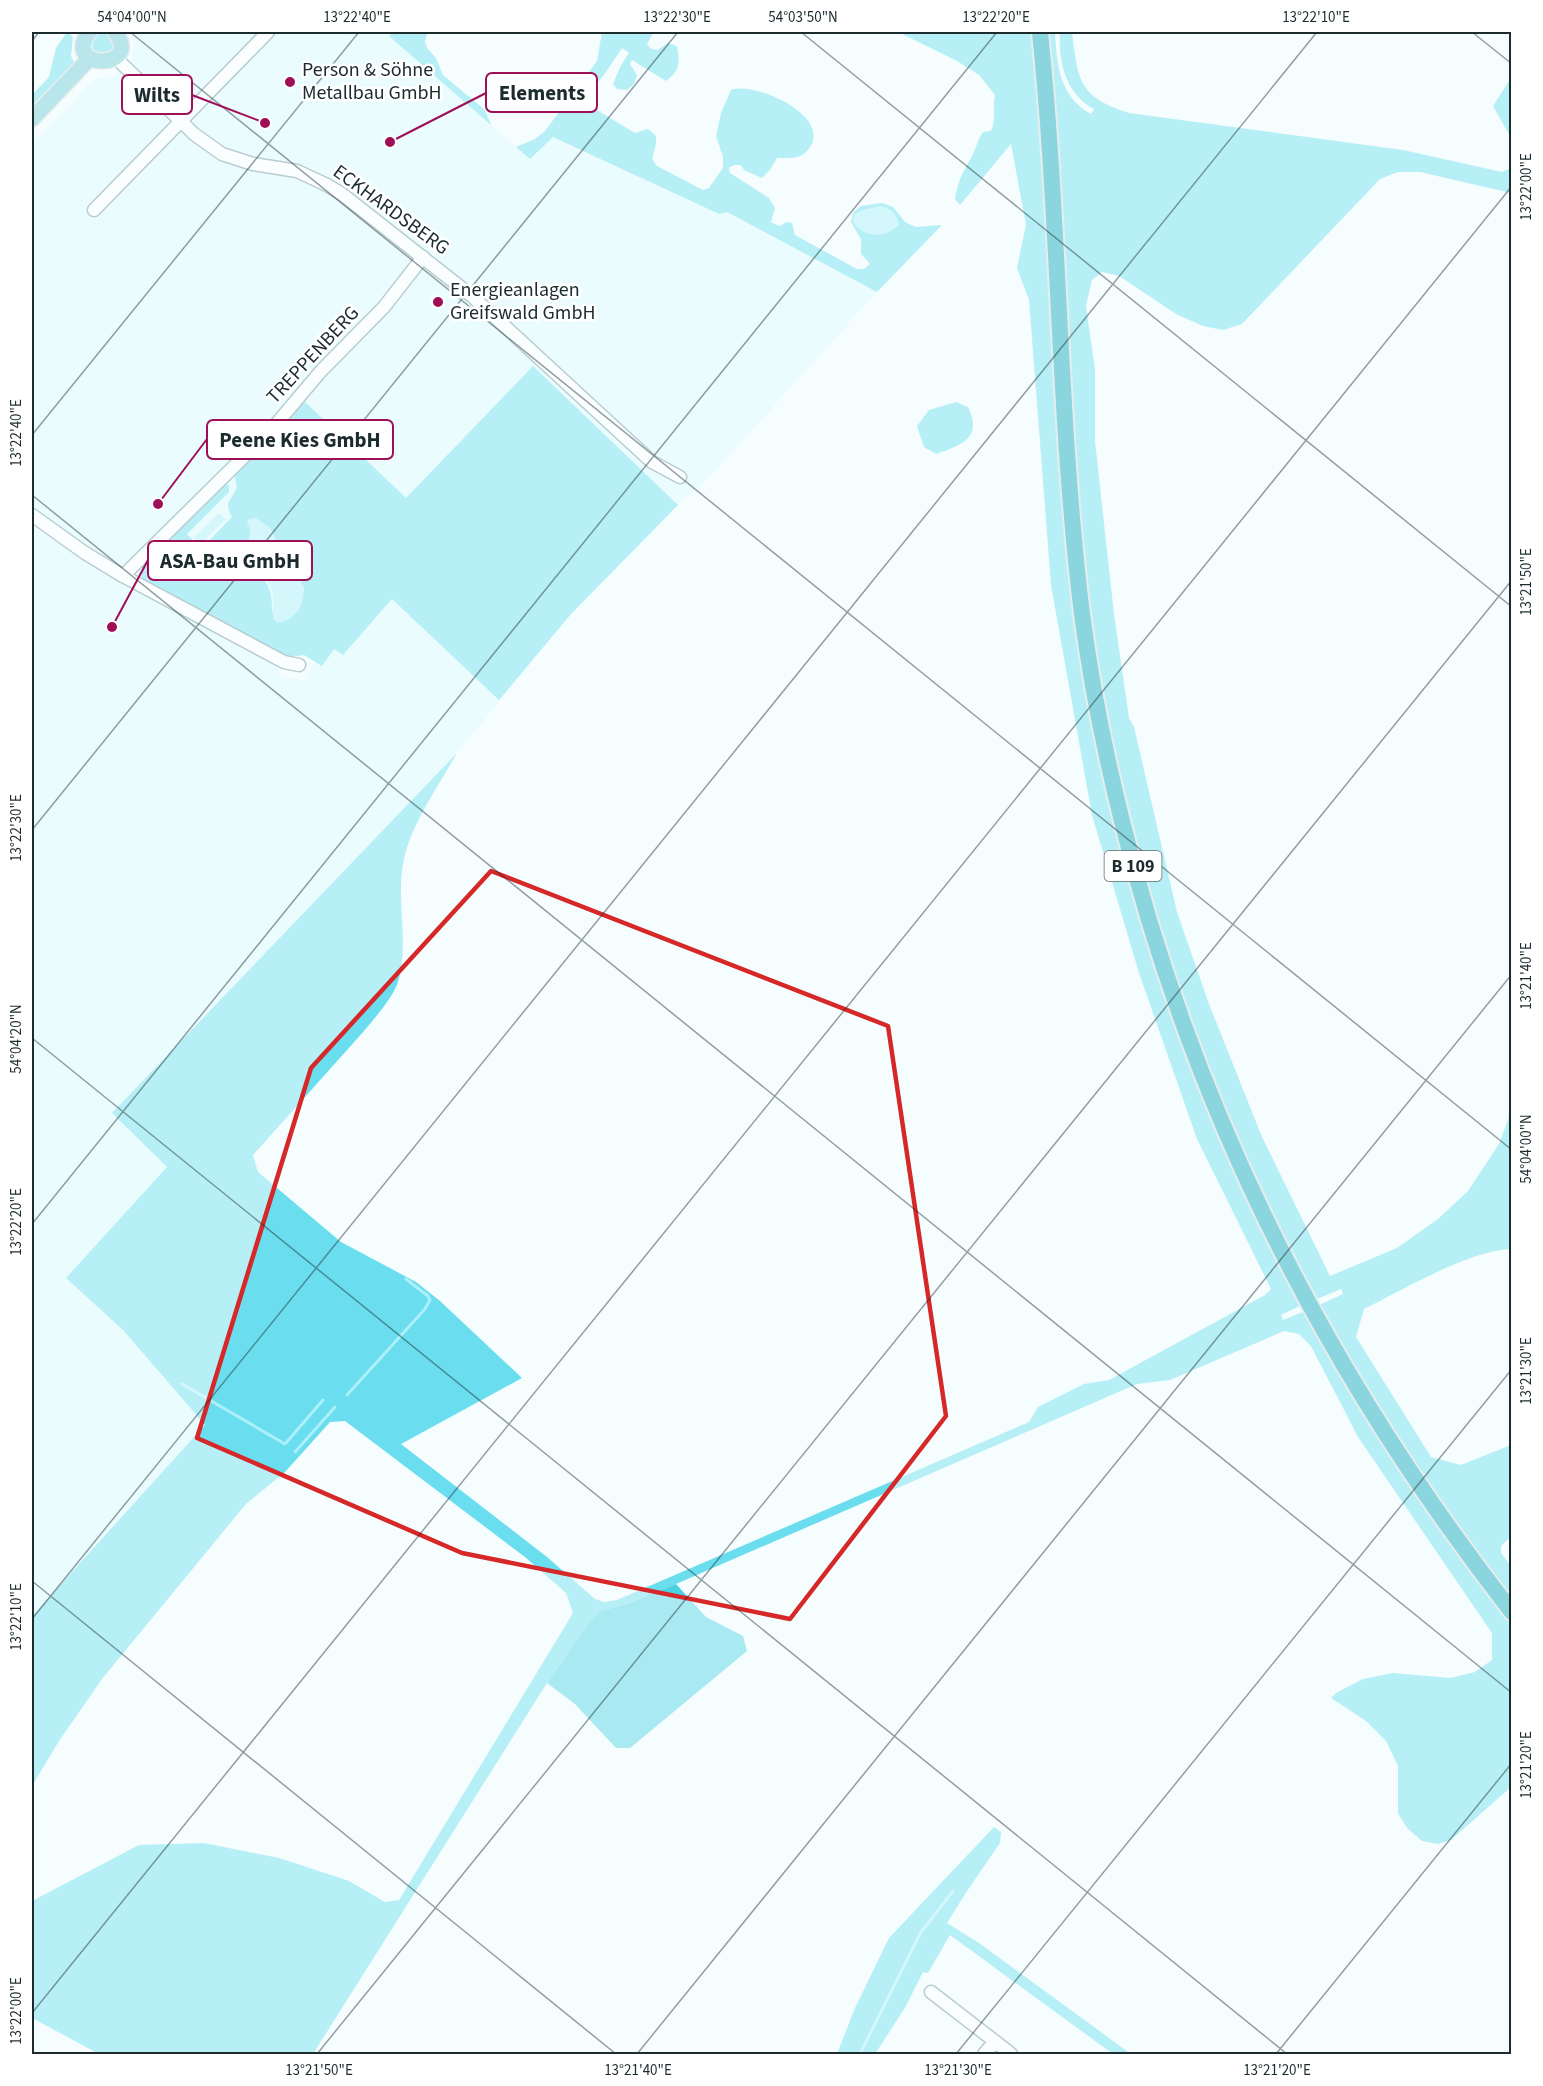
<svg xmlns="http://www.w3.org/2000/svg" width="1543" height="2086" viewBox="0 0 1543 2086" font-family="'Source Sans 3',sans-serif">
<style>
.built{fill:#ddfaff}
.green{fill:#6addee;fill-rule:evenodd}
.forest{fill:#49d1e4}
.water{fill:#abf0fb}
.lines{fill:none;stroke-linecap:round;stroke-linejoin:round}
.stream{stroke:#abf0fb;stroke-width:3}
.minor-casing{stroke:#6e9298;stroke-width:15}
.major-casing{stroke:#d6d9d9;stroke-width:18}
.highway-casing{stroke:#d6d9d9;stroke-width:20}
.minor{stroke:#fff;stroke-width:12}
.major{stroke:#6dcad5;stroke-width:15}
.highway{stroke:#0ba7b9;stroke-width:16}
.marked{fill:none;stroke:#d62828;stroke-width:4.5;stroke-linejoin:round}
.ticks{fill:none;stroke:#1c2b2e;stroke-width:1.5;stroke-opacity:0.45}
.poi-dot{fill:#9f0f58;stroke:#fff;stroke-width:2}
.labels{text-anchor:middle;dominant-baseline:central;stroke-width:5;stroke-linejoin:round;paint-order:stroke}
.shield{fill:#fff;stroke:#606b6d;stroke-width:1.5}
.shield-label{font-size:18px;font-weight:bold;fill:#1c2b2e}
.poi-label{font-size:20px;fill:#1c2b2e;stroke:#fff;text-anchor:start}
.street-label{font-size:20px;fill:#1c2b2e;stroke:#fff}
.leader{fill:none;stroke:#9f0f58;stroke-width:2}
.callout-dot{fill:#9f0f58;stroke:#fff;stroke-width:2}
.callout{fill:#fff;stroke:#9f0f58;stroke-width:2}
.callout-label{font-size:21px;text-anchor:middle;font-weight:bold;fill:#1c2b2e}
.neatline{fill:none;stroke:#1c2b2e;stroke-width:2}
.ticks-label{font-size:15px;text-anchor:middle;fill:#1c2b2e}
</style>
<rect width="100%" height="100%" fill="#f5fdfe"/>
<path class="built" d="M133,32h260l-4,4 141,123 23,-23 165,78 9,-2 150,80 -169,187 -30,26 -107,109 -114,139 -344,360 54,54 -101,111 58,53 82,94 -174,191v-1096l99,65 148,81v10l26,5 10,-20 -11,-6 -21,3 -169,-91 -82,-59v-365l36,-35 24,-27 7,-3 16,-3 16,-14 3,-18z"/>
<g class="green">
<path d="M67,32l6,5 -2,19 3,6 -42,44v-11l17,-18 7,-29z"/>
<path d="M393,32h35l-3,9 2,7 9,10 7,17 42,35 6,15 -102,-89z"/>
<path d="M602,32h52l-7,12 4,5 6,1 11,-7 9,3c3,17 3,25 -11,35l-34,-21 -2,4 7,11 -3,9 -7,6 -10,-1 -4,-5 7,-17 9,-14 -7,-5 -18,27 -14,16 -2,8 4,8 43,26 13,-4 8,7v8l-4,15 5,7 46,24 6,-2 14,-20v-11l-7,-21 5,-23 10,-23c23,-9 100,25 79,57 -2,3 -6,8 -10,9 -6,3 -16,2 -23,2l-7,12 -8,8 -18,-8 -3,-5h-7l-5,3 1,5 39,25 6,10 -4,14 8,4 8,-4 5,1 3,12 62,34h7l6,-5 -9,-10v-15l-10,-17 2,-9 8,-7 21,-3 11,4 12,15 11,5 26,-2 -65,67 -150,-80 -8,2 -166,-77 -23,22 -14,-12 19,-8 10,-8 52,-70z"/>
<path d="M898,32h136l6,53 20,369 68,414 174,437 -21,10 2,5 22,-9 165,257 41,53v166l-60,53 -13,4 -16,-3 -15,-13 -9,-15v-47l-12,-25 -20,-20 -35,-23 5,-5 27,-14 30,-6 57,5 25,-6 17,-12v-27l-134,-196 -47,-91 -12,-12 -15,-3 -114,49 -33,4 -461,200 -49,20 -27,7 -13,14 -40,58 -234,371h-214l-67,-36v-117l107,-56 65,-2 75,15 70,23 36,21 14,-2 174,-287 -7,-20 -41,-36 -180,-136 -15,1 -45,50 -39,32 -144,175 -43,62 -27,45v-170l173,-191 -81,-94 -58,-53 101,-111 -55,-54 345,-360c-18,32 -45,70 -53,106 -9,40 6,83 -6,123 -5,15 -23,36 -34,49l-111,124 5,17 83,70 75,40 24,19 82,77 -121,66 146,113 48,42 9,3 13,-2 412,-178 9,-15 46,-23 25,-4 156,-85 6,-6 -74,-150 -58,-166 -47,-158 -41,-230 -22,-285 -12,-32 9,-43 -15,-81 -51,61 -5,-6c4,-22 8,-26 18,-45 4,-8 5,-15 10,-22l8,-1c6,-14 1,-21 4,-36l-16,-20 -22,-14z"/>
<path d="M1045,32h10c2,33 4,64 36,82l3,-5c-28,-15 -36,-47 -34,-77h12c6,49 7,65 57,81l274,37 99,22 9,-4v25l-91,-21h-22l-18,7 -138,145 -19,6 -20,-4 -27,-12 -57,-38 -17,-4 -10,8 -6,26 9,64v71l19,173 15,104 5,9 43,185 32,92 53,133 68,139 67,-28 41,-29 30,-28 31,-47 9,-24 3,-27v156c-44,2 -106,40 -147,60l-8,28 75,120 30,8 50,-20v91l-10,10v7l10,13v37l-87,-119 -109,-177 28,-13 -2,-5 -29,12 -34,-65 -98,-235 -64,-229 -31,-173z"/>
<circle cx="103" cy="44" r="11"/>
<path d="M1511,78v60l-18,-32z"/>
<path d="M533,366l145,139 -107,109 -72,86 -107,-101 -49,56 -9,-6 -12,17 -18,-11 -21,3 -137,-75 -4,-5v-14l81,-80 6,1v7l-42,42 14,15 31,-32c-9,-17 -1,-14 5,-30l-3,-14 69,-73 103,98zM247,522l23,6 10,21 10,15 -18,49c1,-27 -7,-45 -38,-39 -9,1 -14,3 -23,2 14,-12 50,-32 36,-54z"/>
<path d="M956,402l12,5c15,31 -6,38 -32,47l-12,-7 -7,-21 12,-16z"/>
<path d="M994,1827l7,5 -1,11 -33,48 -20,32 32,20 152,111h-18l-163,-119 -22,38 -5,-1 -17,34 -31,48h-38l18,-46 34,-70z"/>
</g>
<path class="forest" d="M676,1584l30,33 37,19 4,15 -117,97h-14l-41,-44 -28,-21 40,-58 13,-14 27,-7z"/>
<g class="water">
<path d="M881,206c11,4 15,7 18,19 -14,13 -34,14 -46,-3l1,-7 8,-5z"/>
<path d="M219,513l7,6 -25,25 -7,-6z"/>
<path d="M256,518l14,10 10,21 24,38c0,19 -7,31 -26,36l-4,-3c-2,-9 0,-17 -1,-25 -6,-34 -41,-17 -63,-19l-3,-6v-7c9,-7 20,-11 31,-9 9,-9 17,-21 9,-32l2,-3z"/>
</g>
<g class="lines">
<g class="stream">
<path d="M182,1384l103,60 38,-44"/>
<path d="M347,1395l78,-86 5,-9 -2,-4 -22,-17"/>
<path d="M295,1452l40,-45"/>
<path d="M860,2054l61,-122 32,-41"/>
</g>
<g class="minor-casing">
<g id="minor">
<path d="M115,57l79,77 28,20 31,10 44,7 30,14 15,9 131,103 179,165 28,15"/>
<path d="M94,210l174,-178"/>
<path d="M32,515l53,38 38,23 161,86 15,3"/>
<path d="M123,576l149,-147 49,-58 63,-64 39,-50"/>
<path d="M931,1992l66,51"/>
<path d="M984,2054l5,-6 8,-5 14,11"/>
</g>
</g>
<g class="major-casing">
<g id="major">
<path d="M89,32c-28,39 55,38 26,0"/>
<path d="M32,119l58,-61"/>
</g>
</g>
<g class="highway-casing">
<path id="highway" d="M1040,32c20,193 18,388 42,582 9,69 23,139 40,207 72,293 205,554 390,791"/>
</g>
<use href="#minor" class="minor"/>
<use href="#major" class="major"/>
<use href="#highway" class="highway"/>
</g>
<path d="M0 0H1543V2086H0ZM491,871l397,155 58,390 -156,203 -328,-66 -265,-115 114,-370z" fill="#f5fdfe" fill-opacity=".55" fill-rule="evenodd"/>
<path class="marked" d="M491,871l397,155 58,390 -156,203 -328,-66 -265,-115 114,-370z"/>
<path class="ticks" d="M130,32l1382,1118M801,32l711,575M1472,32l40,32M32,41l7,-9M32,435l327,-403M32,495l1480,1198M32,830l646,-798M32,1038l1255,1016M32,1224l965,-1192M32,1581l584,473M32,1619l1285,-1587M32,2013l1480,-1827M317,2054l1195,-1474M637,2054l875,-1080M956,2054l556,-685M1276,2054l236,-291"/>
<g class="poi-dot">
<circle cx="290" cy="82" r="6"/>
<circle cx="438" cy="302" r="6"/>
</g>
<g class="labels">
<rect class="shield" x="1104.5" y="851" width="57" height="30" rx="4.5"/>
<g class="shield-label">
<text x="1133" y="866">B 109</text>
</g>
<g class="poi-label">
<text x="302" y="70">Person &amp; Söhne<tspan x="302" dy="23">Metallbau GmbH</tspan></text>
<text x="450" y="290">Energieanlagen<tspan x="450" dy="23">Greifswald GmbH</tspan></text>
</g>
<g class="street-label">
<text transform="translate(391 210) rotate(36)">ECKHARDSBERG</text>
<text transform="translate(313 355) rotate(-47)">TREPPENBERG</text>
</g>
</g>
<path class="leader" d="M390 142L486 93M265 123L192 95M158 504L207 439M112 627L148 560"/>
<g class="callout-dot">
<circle cx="390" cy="142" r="6"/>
<circle cx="265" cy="123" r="6"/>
<circle cx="158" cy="504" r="6"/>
<circle cx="112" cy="627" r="6"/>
</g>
<g class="callout">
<rect x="486" y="73" width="111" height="39" rx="6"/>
<rect x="122" y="75" width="70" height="39" rx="6"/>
<rect x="207" y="420" width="186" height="39" rx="6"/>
<rect x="148" y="541" width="164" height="39" rx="6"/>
</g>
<g class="callout-label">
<text x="542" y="100">Elements</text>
<text x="157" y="102">Wilts</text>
<text x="300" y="447">Peene Kies GmbH</text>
<text x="230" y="568">ASA-Bau GmbH</text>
</g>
<rect width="1543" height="2086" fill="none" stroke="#ffffff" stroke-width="66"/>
<rect x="33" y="33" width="1477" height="2020" class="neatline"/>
<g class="ticks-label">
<text x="132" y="22">54°04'00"N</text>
<text x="357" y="22">13°22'40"E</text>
<text x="677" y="22">13°22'30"E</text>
<text x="803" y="22">54°03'50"N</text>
<text x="996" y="22">13°22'20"E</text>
<text x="1316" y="22">13°22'10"E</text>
<text transform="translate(1526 187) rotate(-90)" y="5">13°22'00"E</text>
<text transform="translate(16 433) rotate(-90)" y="5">13°22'40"E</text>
<text transform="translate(1526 582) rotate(-90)" y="5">13°21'50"E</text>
<text transform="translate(16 828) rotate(-90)" y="5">13°22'30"E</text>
<text transform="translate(1526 976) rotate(-90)" y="5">13°21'40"E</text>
<text transform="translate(16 1039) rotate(-90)" y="5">54°04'20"N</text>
<text transform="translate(1526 1149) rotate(-90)" y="5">54°04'00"N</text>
<text transform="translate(16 1222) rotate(-90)" y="5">13°22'20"E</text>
<text transform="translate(1526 1371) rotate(-90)" y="5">13°21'30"E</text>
<text transform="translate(16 1617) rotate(-90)" y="5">13°22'10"E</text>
<text transform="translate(1526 1765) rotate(-90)" y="5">13°21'20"E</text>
<text transform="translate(16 2011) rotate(-90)" y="5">13°22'00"E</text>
<text x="319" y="2075">13°21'50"E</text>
<text x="638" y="2075">13°21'40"E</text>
<text x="958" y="2075">13°21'30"E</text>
<text x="1277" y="2075">13°21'20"E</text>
</g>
</svg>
